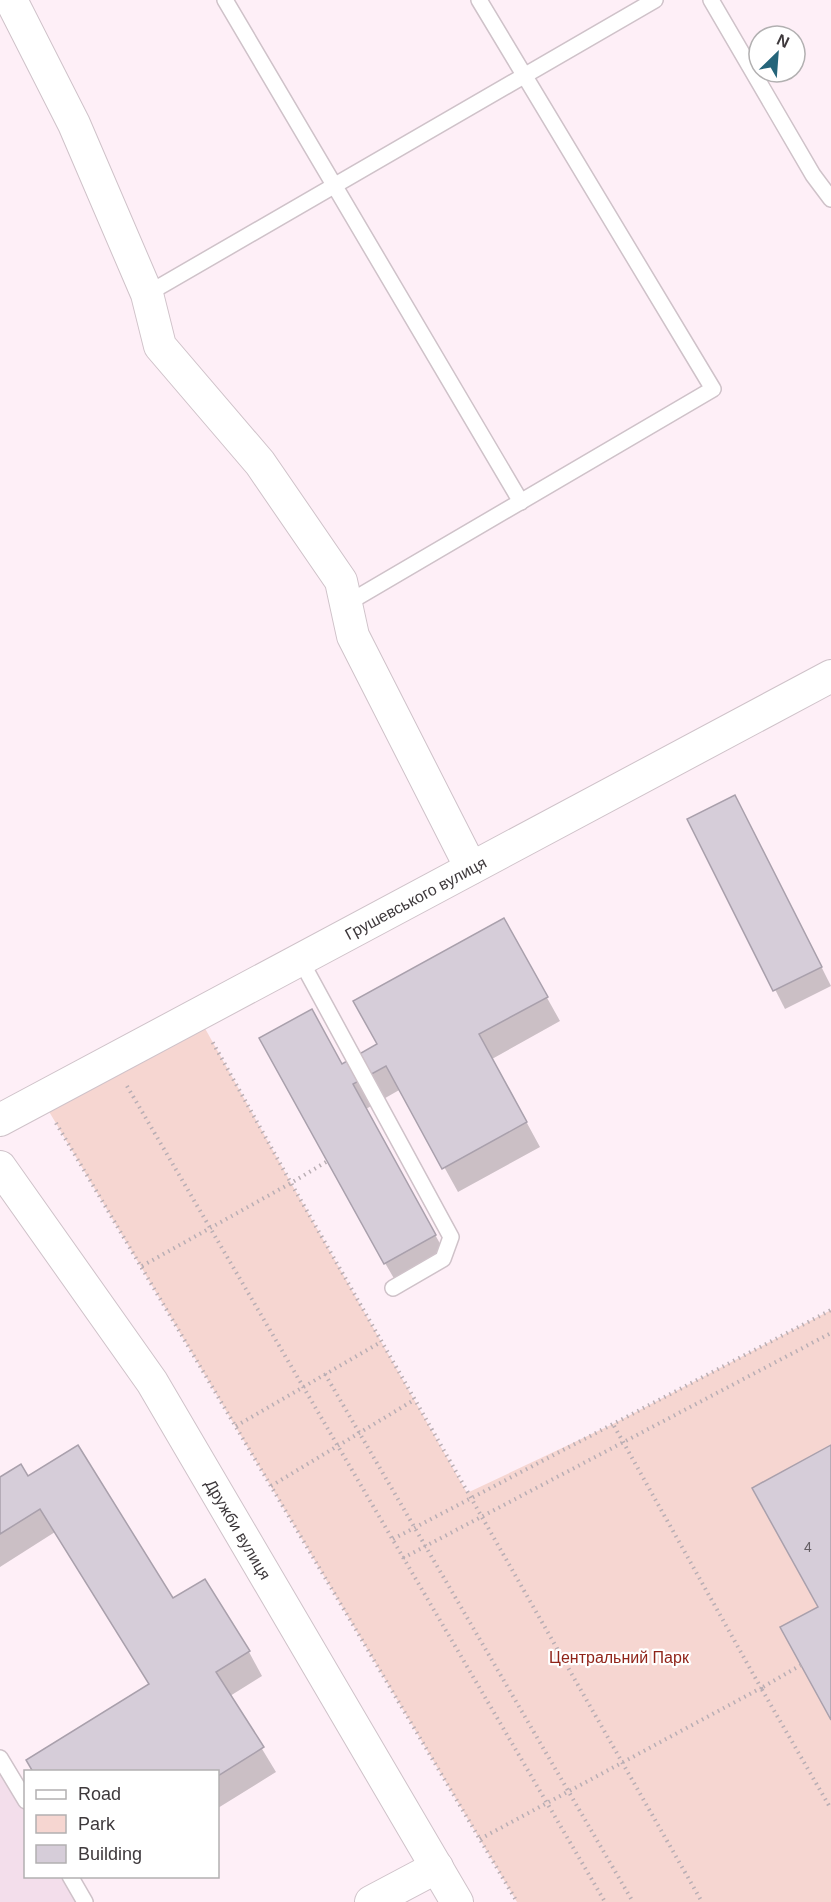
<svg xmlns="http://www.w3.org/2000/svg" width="831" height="1902" viewBox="0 0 831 1902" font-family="Arial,sans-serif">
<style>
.built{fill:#f3deeb}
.green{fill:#f6d6d1}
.shadow{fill:#0003}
.building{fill:#d6cdd9;stroke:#a9a0ac;stroke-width:1.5}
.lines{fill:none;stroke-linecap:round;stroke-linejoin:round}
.service-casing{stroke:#cfc2c9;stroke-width:18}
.minor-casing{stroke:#cfc2c9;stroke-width:34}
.path{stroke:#b9aeb4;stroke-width:4;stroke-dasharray:1.5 4.5;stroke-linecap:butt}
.service{stroke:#fff;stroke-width:15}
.minor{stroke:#fff;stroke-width:32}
.labels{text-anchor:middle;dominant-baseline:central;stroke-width:4.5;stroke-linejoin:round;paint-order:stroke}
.number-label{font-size:14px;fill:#645e63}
.street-label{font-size:16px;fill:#3e393c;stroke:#fff}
.park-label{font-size:16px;fill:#902419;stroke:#fff}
</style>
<rect width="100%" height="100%" fill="#feeff7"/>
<path class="built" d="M0,1758l25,43 1,75 44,1 15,25h-85z"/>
<path class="green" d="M197,1014l94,169 176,310 146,-69 218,-114v592h-314l-476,-804z"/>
<g class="shadow">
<path d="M745,816l86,170 -46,23 -96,-189z"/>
<path d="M517,944l43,77 -68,38 48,88 -82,45 -57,-103 -35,20 83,151 -50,27 -14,-24 -43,-198 37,-20z"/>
<path d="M28,1478l145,122 76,52 13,24 -32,20 46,76 -58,36v-36l-68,-87 -95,-153 -55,35v-88z"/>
</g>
<g class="building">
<path d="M735,795l87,172 -49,24 -86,-172z"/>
<path d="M504,918l44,79 -69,37 48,88 -85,47 -56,-103 -33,18 83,151 -52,29 -125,-226 53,-29 30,55 35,-20 -24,-43z"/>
<path d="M78,1445l95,153 32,-19 45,72 -34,21 48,75 -46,29v-4h-185l-7,-12 123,-76 -109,-175 -40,25v-57l21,-13 7,12z"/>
<path d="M831,1445v275l-51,-93 38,-20 -66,-119z"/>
</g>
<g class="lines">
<g class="service-casing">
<g id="service">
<path d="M225,0l296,502"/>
<path d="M711,0l102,175 18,24"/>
<path d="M147,294l508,-294"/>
<path d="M346,604l367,-215 -234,-389"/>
<path d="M300,959l151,278 -8,22 -50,29"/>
<path d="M0,1758l26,43"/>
<path d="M70,1876l15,26"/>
</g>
</g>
<g class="minor-casing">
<g id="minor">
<path d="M11,0l63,124 73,170 13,52 100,117 81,118 12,55 118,232"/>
<path id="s1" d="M0,1120l831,-444"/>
<path id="s2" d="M0,1167l152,215 305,520"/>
<path d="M371,1902l66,-35"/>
</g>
</g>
<g class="path">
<path d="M127,1086l478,816"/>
<path d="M56,1123l461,779"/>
<path d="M326,1162l-35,21 411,719"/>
<path d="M142,1266l149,-83 -79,-142"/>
<path d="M325,1374l308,528"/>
<path d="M236,1426l145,-84"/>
<path d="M271,1486l143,-86"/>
<path d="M393,1539l438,-229"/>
<path d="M403,1558l428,-225"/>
<path d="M801,1665l-40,23 70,121"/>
<path d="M480,1839l281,-151 -148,-264"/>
</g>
<use href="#service" class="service"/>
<use href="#minor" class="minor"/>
</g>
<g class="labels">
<g class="number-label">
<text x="808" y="1547">4</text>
</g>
<g class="street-label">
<text stroke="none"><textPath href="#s1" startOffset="471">Грушевського вулиця</textPath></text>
<text stroke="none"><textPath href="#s2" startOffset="434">Дружби вулиця</textPath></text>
</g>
<g class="park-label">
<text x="619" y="1657">Центральний Парк</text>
</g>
</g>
<rect x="24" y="1770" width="195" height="108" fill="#ffffff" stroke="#b2b0b1" stroke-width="1.5"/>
<rect x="36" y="1790" width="30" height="9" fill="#ffffff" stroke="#b2b0b1" stroke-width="1.5"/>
<text x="78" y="1800" font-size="18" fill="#3e393c">Road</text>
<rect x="36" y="1815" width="30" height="18" fill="#f6d6d1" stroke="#b2b0b1" stroke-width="1.5"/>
<text x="78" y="1830" font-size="18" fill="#3e393c">Park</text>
<rect x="36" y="1845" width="30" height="18" fill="#d6cdd9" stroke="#b2b0b1" stroke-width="1.5"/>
<text x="78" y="1860" font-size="18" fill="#3e393c">Building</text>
<g transform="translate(777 54) rotate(25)"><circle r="28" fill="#ffffff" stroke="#b2b0b1" stroke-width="1.5"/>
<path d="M0-4.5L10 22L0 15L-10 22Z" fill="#25657a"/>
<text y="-9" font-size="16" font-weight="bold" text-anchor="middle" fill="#3e393c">N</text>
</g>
</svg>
